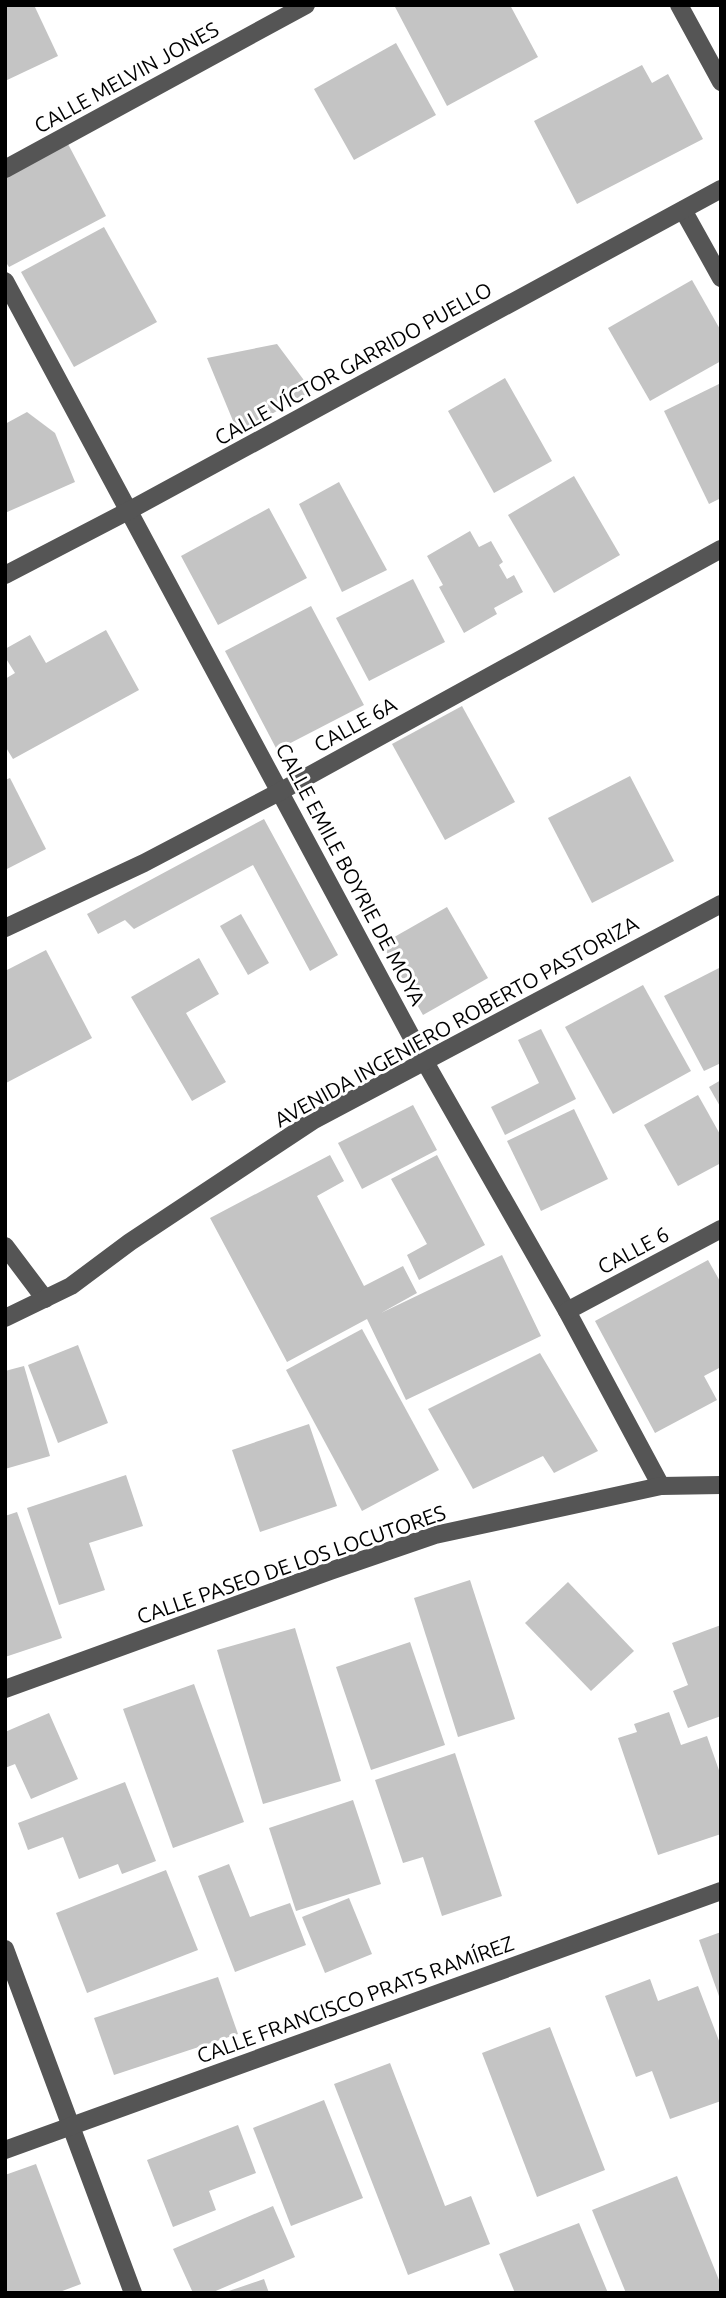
<svg xmlns="http://www.w3.org/2000/svg" width="726" height="2298" viewBox="0 0 726 2298" font-family="Ubuntu,sans-serif">
<style>
.building{fill:#c4c4c4}
.lines{fill:none;stroke-linecap:round;stroke-linejoin:round}
.minor{stroke:#555;stroke-width:18}
.labels{text-anchor:middle;dominant-baseline:central;stroke-width:6;stroke-linejoin:round;paint-order:stroke}
.street-label{font-size:21px;fill:#000;stroke:#fff}
</style>
<rect width="100%" height="100%" fill="#fff"/>
<g class="building">
<path d="M5,5h29l24,51 -53,25z"/>
<path d="M394,5h116l28,52 -91,49z"/>
<path d="M396,43l40,72 -82,45 -40,-71z"/>
<path d="M642,65l10,18 16,-9 35,65 -126,65 -43,-83z"/>
<path d="M68,144l38,72 -97,51 -4,-6v-84z"/>
<path d="M104,227l53,95 -83,45 -53,-95z"/>
<path d="M692,280l29,51v30l-71,40 -42,-73z"/>
<path d="M277,344l35,47 -74,42 -31,-75z"/>
<path d="M505,378l47,83 -58,32 -46,-82z"/>
<path d="M721,383v115l-12,6 -45,-93z"/>
<path d="M27,412l28,21 20,49 -70,31v-89z"/>
<path d="M574,476l46,79 -66,38 -46,-78z"/>
<path d="M339,482l48,88 -45,22 -43,-88z"/>
<path d="M269,508l38,70 -89,47 -37,-69z"/>
<path d="M470,531l9,16 12,-6 12,21 -4,3 8,14 7,-4 9,17 -29,16 3,6 -33,19 -25,-46 4,-2 -16,-29z"/>
<path d="M413,579l32,63 -76,39 -33,-63z"/>
<path d="M311,606l53,99 -87,45 -52,-99z"/>
<path d="M106,630l33,60 -126,69 -8,-13v-67l10,-6 -10,-16v-8l25,-14 16,28z"/>
<path d="M462,706l53,96 -70,38 -53,-96z"/>
<path d="M630,776l44,85 -82,42 -44,-85z"/>
<path d="M10,778l36,71 -41,21v-90z"/>
<path d="M264,819l74,136 -28,16 -57,-106 -119,64 -9,-9 -27,14 -11,-20z"/>
<path d="M447,907l41,71 -65,37 -41,-71z"/>
<path d="M241,914l28,49 -21,12 -28,-49z"/>
<path d="M46,950l46,88 -86,45 -1,-112z"/>
<path d="M199,958l20,36 -33,19 40,69 -34,19 -61,-104z"/>
<path d="M721,967v96l-17,8 -40,-75z"/>
<path d="M643,985l48,86 -78,43 -48,-87z"/>
<path d="M541,1029l35,70 -71,36 -14,-28 48,-24 -21,-43z"/>
<path d="M721,1080v28l-12,-21z"/>
<path d="M698,1095l23,41v27l-43,23 -34,-61z"/>
<path d="M413,1105l24,45 -75,39 -24,-46z"/>
<path d="M574,1109l34,70 -67,32 -34,-70z"/>
<path d="M330,1155l14,26 -27,15 47,90 39,-20 14,27 -36,20 121,-58 39,81 -135,64 -39,-81 -80,43 -77,-144z"/>
<path d="M437,1155l48,90 -66,35 -12,-25 20,-11 -36,-65z"/>
<path d="M708,1260l13,23v84l-17,9 13,24 -62,33 -60,-112z"/>
<path d="M362,1329l77,141 -77,41 -76,-141z"/>
<path d="M78,1345l30,78 -50,20 -30,-78z"/>
<path d="M540,1353l58,98 -44,22 -11,-17 -70,33 -45,-80z"/>
<path d="M24,1366l26,90 -45,13v-98z"/>
<path d="M309,1424l28,82 -77,26 -28,-82z"/>
<path d="M126,1475l17,51 -54,17 16,47 -46,15 -32,-97z"/>
<path d="M17,1512l45,126 -57,19v-141z"/>
<path d="M470,1580l45,139 -57,18 -44,-139z"/>
<path d="M568,1582l66,69 -43,40 -66,-68z"/>
<path d="M721,1625v91l-33,12 -15,-37 15,-6 -16,-42z"/>
<path d="M295,1628l46,153 -78,23 -46,-154z"/>
<path d="M410,1642l35,103 -74,25 -35,-103z"/>
<path d="M194,1684l50,138 -71,26 -50,-139z"/>
<path d="M669,1712l12,33 26,-9 14,40v58l-63,21 -40,-117 19,-6 -3,-8z"/>
<path d="M49,1713l29,66 -47,20 -16,-35 -10,4v-36z"/>
<path d="M455,1753l47,143 -60,20 -19,-59 -20,6 -28,-83z"/>
<path d="M125,1782l31,79 -34,13 -4,-10 -39,15 -16,-42 -35,13 -10,-27z"/>
<path d="M353,1800l28,84 -85,27 -27,-83z"/>
<path d="M229,1864l21,53 40,-14 16,42 -71,27 -37,-96z"/>
<path d="M166,1870l32,80 -111,43 -31,-80z"/>
<path d="M349,1898l23,56 -47,19 -23,-56z"/>
<path d="M721,1932v67h-1l-21,-59z"/>
<path d="M218,1977l20,57 -124,41 -20,-57z"/>
<path d="M650,1979l8,22 40,-15 23,60v55l-51,18 -18,-48 -16,6 -31,-81z"/>
<path d="M550,2027l55,143 -68,27 -55,-144z"/>
<path d="M390,2063l55,143 26,-10 19,48 -82,31 -74,-191z"/>
<path d="M324,2100l39,98 -72,28 -38,-98z"/>
<path d="M238,2125l18,48 -47,18 7,19 -43,17 -26,-67z"/>
<path d="M36,2164l45,120 -24,9h-52v-118z"/>
<path d="M677,2176l44,109v8h-95l-34,-83z"/>
<path d="M273,2206l22,51 -84,36h-18l-20,-44z"/>
<path d="M579,2223l29,70h-93l-16,-39z"/>
<path d="M264,2279l5,14h-42l-1,-1z"/>
</g>
<g class="lines">
<g class="minor">
<path d="M679,5l42,77"/>
<path d="M5,169l301,-164"/>
<path d="M683,210l38,68"/>
<path d="M5,281l420,781 142,249 94,175"/>
<path d="M5,575l125,-65 591,-321"/>
<path d="M5,928l139,-65 137,-72 440,-242"/>
<path d="M5,1246l40,53"/>
<path d="M567,1311l154,-82"/>
<path d="M5,1318l66,-32 59,-44 184,-122 407,-216"/>
<path d="M5,1689l325,-118 105,-36 226,-49 60,-1"/>
<path d="M5,1949l128,344"/>
<path d="M5,2150l716,-259"/>
</g>
</g>
<g class="labels">
<g class="street-label">
<text transform="translate(126 77) rotate(-29)">CALLE MELVIN JONES</text>
<text transform="translate(353 363) rotate(-29)">CALLE VÍCTOR GARRIDO PUELLO</text>
<text transform="translate(355 724) rotate(-29)">CALLE 6A</text>
<text transform="translate(351 874) rotate(62)">CALLE EMILE BOYRIE DE MOYA</text>
<text transform="translate(456 1021) rotate(-29)">AVENIDA INGENIERO ROBERTO PASTORIZA</text>
<text transform="translate(633 1250) rotate(-28)">CALLE 6</text>
<text transform="translate(291 1564) rotate(-19)">CALLE PASEO DE LOS LOCUTORES</text>
<text transform="translate(355 1999) rotate(-20)">CALLE FRANCISCO PRATS RAMÍREZ</text>
</g>
</g>
<rect width="726" height="2298" fill="none" stroke="#000000" stroke-width="14"/>
</svg>
